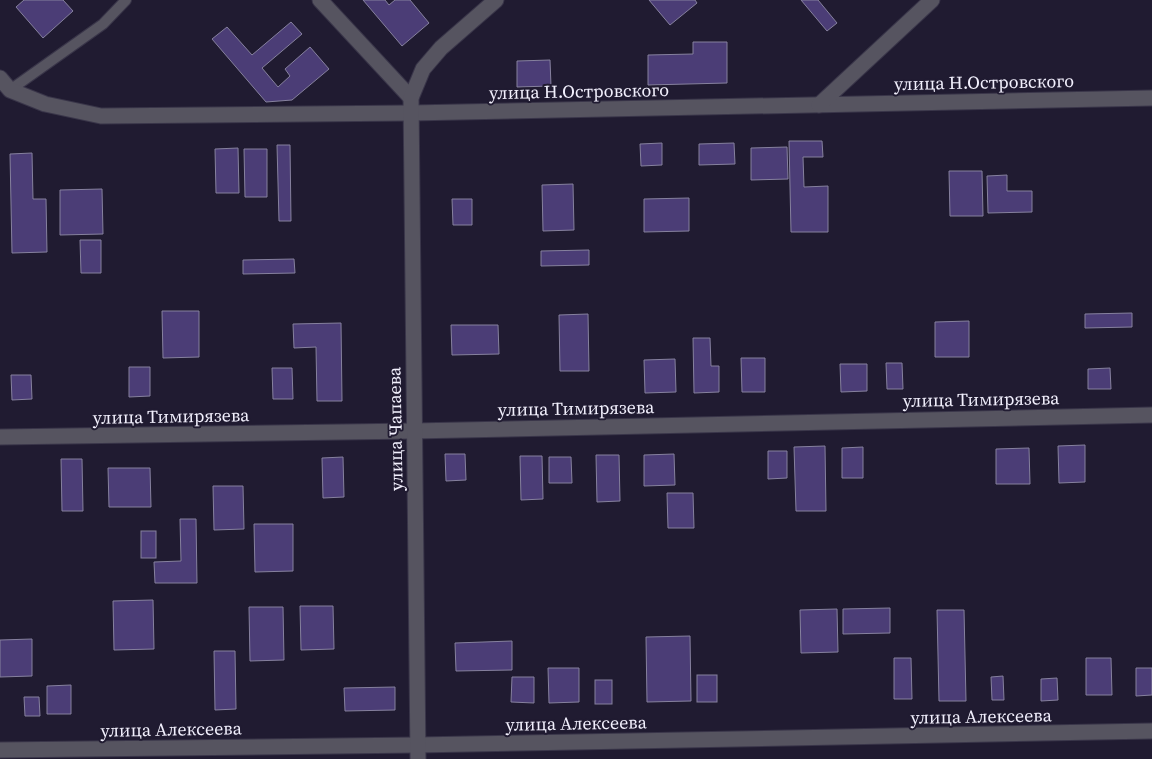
<svg xmlns="http://www.w3.org/2000/svg" width="1152" height="759" viewBox="0 0 1152 759" font-family="'Source Serif 4',serif">
<style>
.building{fill:#4b3d76;stroke:#86819e}
.lines{fill:none;stroke-linecap:round;stroke-linejoin:round}
.service-casing{stroke:#393549;stroke-width:12}
.minor-casing{stroke:#393549;stroke-width:17}
.tertiary-casing{stroke:#393549;stroke-width:17}
.service{stroke:#565460;stroke-width:10}
.minor{stroke:#565460;stroke-width:15}
.tertiary{stroke:#565460;stroke-width:15}
.labels{text-anchor:middle;dominant-baseline:central;stroke-width:4;stroke-linejoin:round;paint-order:stroke}
.street-label{font-size:18px;fill:#f2f0fd;stroke:#201b31}
</style>
<rect width="100%" height="100%" fill="#201b31"/>
<g class="building">
<path d="M24,0h39l10,11 -30,27 -27,-31z"/>
<path d="M363,0h22l4,5 6,-5h15l19,23 -27,23z"/>
<path d="M649,0h46l2,3 -27,22z"/>
<path d="M801,0h17l19,23 -10,8z"/>
<path d="M291,22l11,12 -40,34 16,19 12,-11 -5,-7 25,-22 19,22 -37,31 -26,2 -54,-63 15,-12 25,28z"/>
<path d="M693,42h34v41l-79,2v-30l45,-1z"/>
<path d="M550,60l1,26 -34,1v-26z"/>
<path d="M789,141h33l1,16h-20l1,30 24,-1v46h-37z"/>
<path d="M662,143v22l-21,1 -1,-22z"/>
<path d="M734,143l1,21 -36,1v-21z"/>
<path d="M277,145h13l1,76h-12z"/>
<path d="M787,147l1,32 -37,1v-32z"/>
<path d="M238,148l1,45h-23l-1,-44z"/>
<path d="M244,149h23v48h-22z"/>
<path d="M32,153l1,46h13l1,53 -35,1 -2,-99z"/>
<path d="M949,171h33l1,45h-33z"/>
<path d="M1007,175v16h25v21l-44,1 -1,-37z"/>
<path d="M573,184l1,46 -31,1 -1,-46z"/>
<path d="M102,189l1,45 -43,1v-45z"/>
<path d="M689,198v33l-45,1v-33z"/>
<path d="M452,199h20v26h-19z"/>
<path d="M80,240h21v33h-20z"/>
<path d="M589,250v15l-48,1v-15z"/>
<path d="M294,259l1,14 -52,1v-14z"/>
<path d="M162,311h37v46l-36,1z"/>
<path d="M1132,313v14l-47,1v-14z"/>
<path d="M588,314l1,57h-29l-1,-56z"/>
<path d="M969,321v36h-34v-35z"/>
<path d="M341,323l1,78h-25l-1,-54 -22,1 -1,-24z"/>
<path d="M451,325h47l1,29 -47,1z"/>
<path d="M693,338h17l1,28h8v26l-25,1z"/>
<path d="M741,358h24v34h-23z"/>
<path d="M675,359l1,33 -31,1 -1,-33z"/>
<path d="M886,363h16l1,26h-16z"/>
<path d="M840,364h27v27l-26,1z"/>
<path d="M129,367h21v29l-21,1z"/>
<path d="M272,368h20l1,31h-20z"/>
<path d="M1110,368l1,21h-23v-20z"/>
<path d="M11,375h20l1,24 -20,1z"/>
<path d="M1085,445v37l-26,1 -1,-37z"/>
<path d="M825,446l1,65h-30l-2,-64z"/>
<path d="M863,447v31h-21v-30z"/>
<path d="M1029,448l1,36h-34v-35z"/>
<path d="M768,451h19v27l-19,1z"/>
<path d="M445,454h20l1,26 -20,1z"/>
<path d="M674,454l1,31 -31,1v-31z"/>
<path d="M596,455h23l1,46 -23,1z"/>
<path d="M520,456h22l1,43 -22,1z"/>
<path d="M343,457l1,40 -21,1 -1,-40z"/>
<path d="M549,457h22l1,26h-23z"/>
<path d="M61,459h21l1,52h-21z"/>
<path d="M108,468h42l1,39h-42z"/>
<path d="M213,486h30l1,43 -30,1z"/>
<path d="M667,493h26l1,35h-26z"/>
<path d="M180,519h16l1,64h-42l-1,-21 27,-1z"/>
<path d="M254,524h39v47l-38,1z"/>
<rect x="141" y="531" width="15" height="27"/>
<path d="M153,600l1,49 -40,1 -1,-49z"/>
<path d="M300,606h33l1,43 -33,1z"/>
<path d="M249,607h34l1,53 -34,1z"/>
<path d="M890,608v25l-47,1v-25z"/>
<path d="M837,609l1,43 -37,1 -1,-43z"/>
<path d="M937,610h27l2,91h-27z"/>
<path d="M690,636l1,65 -44,1 -1,-65z"/>
<path d="M32,639v37l-32,1v-37z"/>
<path d="M512,641v29l-56,1 -1,-28z"/>
<path d="M214,651h21l1,58 -21,1z"/>
<path d="M894,658h17l1,41h-18z"/>
<path d="M1086,658h25l1,37h-26z"/>
<path d="M548,668h31v34l-30,1z"/>
<path d="M1136,668h16v27l-16,1z"/>
<rect x="697" y="675" width="20" height="27"/>
<path d="M1003,676l1,24h-12l-1,-23z"/>
<path d="M512,677h22v26l-23,-1z"/>
<path d="M1057,678l1,22 -17,1v-22z"/>
<rect x="595" y="680" width="17" height="24"/>
<path d="M71,685v29h-24v-28z"/>
<path d="M395,687v23l-50,1 -1,-23z"/>
<path d="M24,697h15l1,19h-15z"/>
</g>
<g class="lines">
<g class="service-casing">
<path id="service" d="M10,90l93,-66 23,-24"/>
</g>
<g class="minor-casing">
<g id="minor">
<path d="M320,0l91,98"/>
<path d="M0,78l10,12 35,14 56,12 310,-3 741,-15"/>
<path d="M819,105l113,-105"/>
<path d="M0,437l413,-6 739,-16"/>
<path d="M0,750l417,-5 735,-14"/>
</g>
</g>
<g class="tertiary-casing">
<path id="tertiary" d="M418,759l-7,-661 12,-29 18,-21 55,-48"/>
</g>
<use href="#service" class="service"/>
<use href="#minor" class="minor"/>
<use href="#tertiary" class="tertiary"/>
</g>
<g class="labels">
<g class="street-label">
<text transform="translate(984 82) rotate(-1)">улица Н.Островского</text>
<text transform="translate(579 91) rotate(-1)">улица Н.Островского</text>
<text transform="translate(981 399) rotate(-1)">улица Тимирязева</text>
<text transform="translate(576 408) rotate(-1)">улица Тимирязева</text>
<text transform="translate(171 416) rotate(-1)">улица Тимирязева</text>
<text transform="translate(395 429) rotate(-91)">улица Чапаева</text>
<text transform="translate(981 716) rotate(-1)">улица Алексеева</text>
<text transform="translate(576 723) rotate(-1)">улица Алексеева</text>
<text transform="translate(171 729) rotate(-1)">улица Алексеева</text>
</g>
</g>
</svg>
